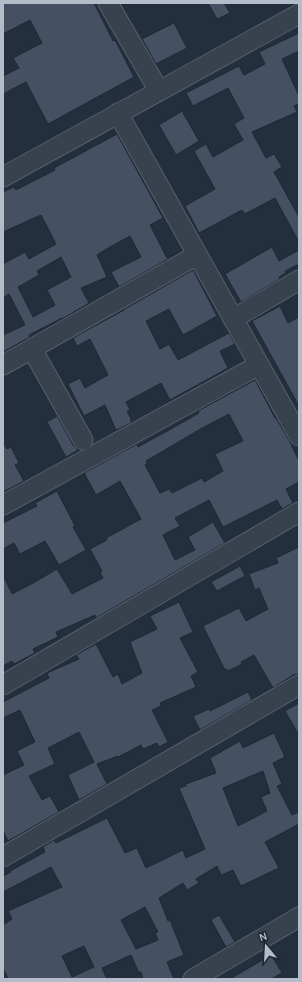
<svg xmlns="http://www.w3.org/2000/svg" width="302" height="982" viewBox="0 0 302 982" font-family="Karla,sans-serif">
<style>
.building{fill:#455162;stroke:#1f2835;fill-rule:evenodd}
.lines{fill:none;stroke-linecap:round;stroke-linejoin:round}
.minor-casing{stroke:#565f6c;stroke-width:21}
.minor{stroke:#38414e;stroke-width:19}
</style>
<rect width="100%" height="100%" fill="#242f3e"/>
<g class="building">
<path d="M3,3h91l19,38 2,-1 19,37 -86,47 -22,-42 -23,12v-18l16,-8 -6,-10 29,-15 -12,-23 -27,14z"/>
<path d="M208,3h16l6,10 -13,6z"/>
<path d="M174,23l13,25 -31,16 -14,-25z"/>
<path d="M299,33v18l-17,8 17,37v8l-5,2 3,6 -45,20 14,26 8,-4 8,13 -8,5 25,45v25l-24,-44 -30,16 -3,-4 -43,23 -14,-27 30,-17 -21,-38 12,-7 7,13 30,-17 -9,-16 10,-6 -16,-30 -35,18 -7,-13 53,-27 5,9 21,-11 -6,-12z"/>
<path d="M182,111l17,30 -23,14 -17,-30z"/>
<path d="M117,134l46,84 -13,7 17,33 15,-7 -63,36 -8,-15 30,-15 -11,-21 -22,12 -11,7 10,22 -26,11 8,15 -27,16v-1l-33,17 1,2 -27,15v-17l22,-10 -16,-31 -6,4v-34l22,-12 4,7 27,-15 -15,-29 -38,17v-40l11,-5 2,3 39,-20 -1,-2zM61,257l10,20 -24,13 8,15 -22,12 -15,-30 21,-12 -2,-4z"/>
<path d="M272,247l7,14 20,-11v14l-14,7 1,2 -7,4 1,2 -39,23 -16,-28z"/>
<path d="M193,270l24,46 -34,19 -14,-26 -23,12 14,28 9,-5 9,16 51,-27 6,11 -15,7 8,17 -58,32 -9,-17 -35,19 4,8 -3,1 4,8v4l-15,7 -11,-25 -21,11 -16,-32 12,-6 5,10 23,-13 -18,-36 -13,7 -4,-8 51,-28h-1z"/>
<path d="M280,306l8,17 11,-6v89l-47,-85z"/>
<path d="M255,380l20,38h1l14,24 9,19v21l-13,7 7,14 -11,6 -5,-9 -54,27 -14,-27 -34,18 5,8 -17,9 12,25 20,-10 -7,-13 25,-15 12,21 -129,75 -1,-3 -39,17 2,5 -25,12 2,4 -21,11 -2,-3 -9,5v-91l9,19 23,-12 22,-13 15,25 31,-16 -3,-6 2,-1 -12,-22 17,-9 -1,-2 35,-19 -21,-38 -24,14 -12,-22 53,-29 1,3 33,-18 28,-16 -1,-2zM229,414l14,27 -28,13 8,17 -19,11 -2,-4 -30,15 -3,-4 -9,4 -15,-28 2,-2 -1,-2 58,-34z"/>
<path d="M57,416l16,29 5,5 -12,7 -19,-35z"/>
<path d="M3,442l4,7 4,-2 8,16 -4,2 9,16 -21,11z"/>
<path d="M57,491l18,35 -2,1 13,23 -27,15 -14,-24 -25,13 -6,-11 -11,6v-26l34,-17 -2,-3z"/>
<path d="M299,547v127l-6,1 -20,13 -19,-33 -13,7 1,2 -14,7 -1,-2 -2,1 -22,-44 36,-18 7,13 22,-12 -9,-21 -4,2 -6,-16 29,-11 -2,-5z"/>
<path d="M240,566l5,10 -28,15 -6,-9z"/>
<path d="M179,602l14,30 -13,6 18,34 -7,4 5,11 -36,16 1,3 -9,4 16,32 -9,5 -2,-4 -14,6 -2,-4 -23,12v-1l-21,8 10,20 -28,16 -11,-25 26,-13 -15,-30 -31,16 7,16 -26,12 13,24 8,-4 9,16 -51,29 -5,-11v-55l21,-10 -7,-14 18,-9 -15,-32 -17,8v-16l46,-24 -2,-5 32,-14 -3,-4 20,-11 17,33 5,-3 4,10 20,-11 -12,-31 27,-13 -7,-13z"/>
<path d="M248,692l4,8 -52,30 -7,-14 16,-7 1,2z"/>
<path d="M299,703v32l-14,-24z"/>
<path d="M274,733l11,24 -12,6 9,21 -5,2 15,29 7,-3v12l-34,18 14,26 -38,18 -8,-16 -12,5 -4,-9 -21,13 3,4 -12,7 -4,-7 -24,15 9,23 2,-1 14,35 -17,7 7,17h-31l-2,-7 -2,1 -8,-18 -29,13 5,11h-99l-5,-11v-43l9,-6 -4,-8 54,-24 -11,-20 -48,25v-16l8,-4 -1,-1 35,-19 -2,-5 11,-7 2,3 51,-25 18,35 12,-5 9,20 37,-18 3,8 19,-9 -26,-61 7,-2v-2l30,-11 -6,-15 30,-17 3,7zM263,771l7,22 -9,4 6,14 -29,15 -15,-38zM145,907l13,25 -3,1 3,7 -22,9 -15,-29zM84,946l10,21 -22,10 -10,-21z"/>
<path d="M219,915l16,27 -9,5 -15,-27z"/>
<path d="M271,955l11,18 -11,6h-41z"/>
</g>
<g class="lines">
<g class="minor-casing">
<g id="minor">
<path d="M108,3l51,88"/>
<path d="M118,113l181,323"/>
<path d="M3,177l296,-163"/>
<path d="M233,319l66,-39"/>
<path d="M32,349l51,91"/>
<path d="M3,365l194,-110"/>
<path d="M3,505l256,-140"/>
<path d="M3,685l296,-173"/>
<path d="M3,857l296,-172"/>
<path d="M193,979l106,-62"/>
</g>
</g>
<use href="#minor" class="minor"/>
</g>
<rect width="302" height="982" fill="none" stroke="#b4bcc9" stroke-width="8"/>
<g transform="translate(266 946) rotate(342)" stroke="#1d2633" stroke-width="3" paint-order="stroke">
<path d="M0-3L7 15L0 10L-7 15Z" fill="#b4bcc9"/>
<text y="-6" font-size="11" font-weight="bold" text-anchor="middle" fill="#b4bcc9">N</text>
</g>
</svg>
